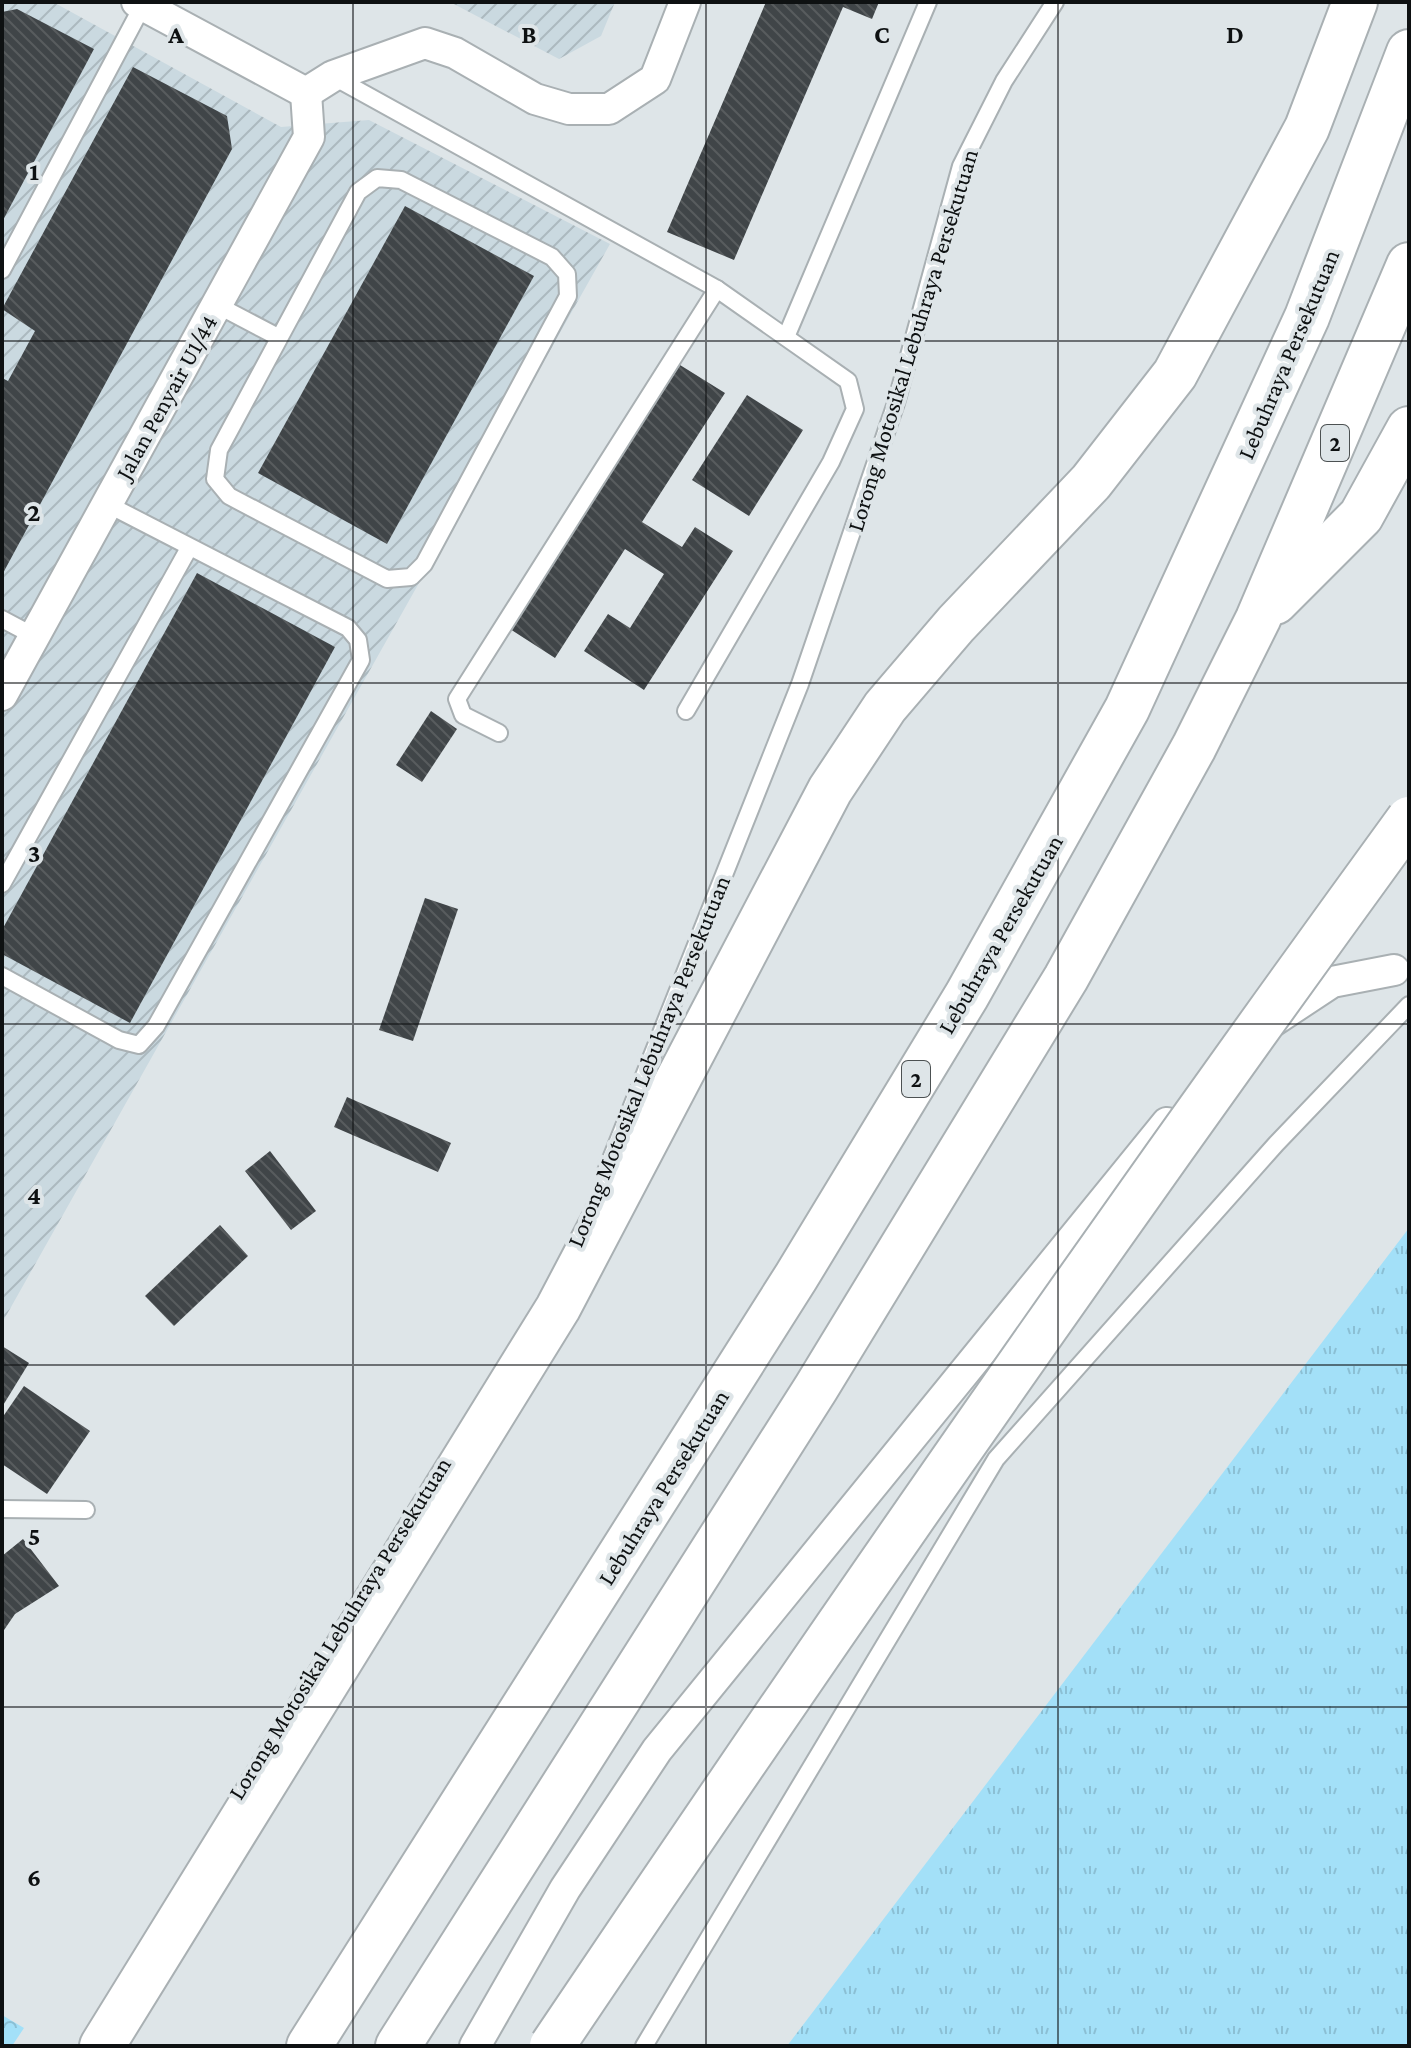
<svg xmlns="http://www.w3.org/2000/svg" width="1411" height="2048" viewBox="0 0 1411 2048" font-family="'Crimson Pro',serif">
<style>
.industrial{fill:url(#industrial-furrows)}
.grass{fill:url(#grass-tufts)}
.forest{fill:url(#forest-crowns)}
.building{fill:url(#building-back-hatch)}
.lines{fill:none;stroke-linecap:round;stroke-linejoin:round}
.service-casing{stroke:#a9b0b3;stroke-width:20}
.minor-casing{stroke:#a9b0b3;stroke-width:34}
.trunk-casing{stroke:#a9b0b3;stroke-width:48}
.service{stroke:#fff;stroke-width:16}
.minor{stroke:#fff;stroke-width:30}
.trunk{stroke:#fff;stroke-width:44}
.trunk-bridge-casing{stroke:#a9b0b3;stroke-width:48;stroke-linecap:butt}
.trunk-bridge{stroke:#fff;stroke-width:44}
.grid{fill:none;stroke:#0e1112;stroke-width:2;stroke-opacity:0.55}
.labels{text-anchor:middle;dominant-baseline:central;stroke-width:8;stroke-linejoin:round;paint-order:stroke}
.shield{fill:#dee5e8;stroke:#4c5152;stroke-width:2}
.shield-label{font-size:22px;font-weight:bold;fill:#0e1112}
.street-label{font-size:24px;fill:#0e1112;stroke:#dee5e8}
.grid-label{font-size:26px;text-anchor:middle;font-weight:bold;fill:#0e1112;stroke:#dee5e8;stroke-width:8;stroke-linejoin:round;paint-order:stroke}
</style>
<defs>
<pattern id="industrial-furrows" width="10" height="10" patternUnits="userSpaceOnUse" patternTransform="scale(2)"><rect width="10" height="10" fill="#cad9e0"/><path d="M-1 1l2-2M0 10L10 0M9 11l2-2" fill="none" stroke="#acb9bf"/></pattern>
<pattern id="grass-tufts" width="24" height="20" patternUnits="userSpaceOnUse" patternTransform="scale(2)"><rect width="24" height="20" fill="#a3e0f8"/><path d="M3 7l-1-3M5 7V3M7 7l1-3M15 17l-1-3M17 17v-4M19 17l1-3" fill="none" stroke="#8bbfd4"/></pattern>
<pattern id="forest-crowns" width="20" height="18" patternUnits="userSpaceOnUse" patternTransform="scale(2)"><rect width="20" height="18" fill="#a3e0f8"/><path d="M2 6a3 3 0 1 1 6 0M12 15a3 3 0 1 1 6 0" fill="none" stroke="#8bbfd4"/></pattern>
<pattern id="building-back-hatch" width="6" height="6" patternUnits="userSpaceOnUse" patternTransform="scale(2)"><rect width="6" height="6" fill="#404548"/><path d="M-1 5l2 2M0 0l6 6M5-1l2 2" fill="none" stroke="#585c5e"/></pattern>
</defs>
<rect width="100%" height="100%" fill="#dee5e8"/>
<g class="industrial">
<path d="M2,2h51l228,125 88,-7 241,124 -608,1079z"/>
<path d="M450,2h165l-14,34 -42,23z"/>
</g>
<path class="grass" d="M1409,1228v818h-622z"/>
<path class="forest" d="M2,2015l22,13 -12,18h-10z"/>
<g class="building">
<path d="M766,2h113l-7,17 -29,-12 -109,253 -67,-28z"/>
<path d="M17,9l77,40 -92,173v-210z"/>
<path d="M133,67l94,49 5,33 -230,426v-197l6,3 27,-50 -33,-22z"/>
<path d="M405,206l129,70 -147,268 -129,-71z"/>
<path d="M680,365l45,28 -83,129 40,25 13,-20 38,24 -89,139 -60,-39 24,-37 22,14 34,-54 -39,-25 -70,109 -45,-29z"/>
<path d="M747,395l56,35 -54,86 -57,-36z"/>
<path d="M197,573l138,74 -205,376 -128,-69v-24z"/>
<path d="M431,711l26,18 -35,53 -26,-17z"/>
<path d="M425,898l33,11 -45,132 -34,-11z"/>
<path d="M347,1097l104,46 -13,29 -104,-45z"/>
<path d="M270,1151l46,60 -25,19 -46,-59z"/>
<path d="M220,1225l28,31 -74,70 -29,-30z"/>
<path d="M2,1346l27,17 -27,44z"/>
<path d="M24,1386l66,45 -43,63 -45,-30v-46z"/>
<path d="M23,1539l36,47 -44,28 -13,19v-77z"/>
</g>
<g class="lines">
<g class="service-casing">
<g id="service">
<path d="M334,77l383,212 131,92 7,28 -24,53 -145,249"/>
<path d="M377,178l24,2 151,77 15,17 1,22 -144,268 -13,13 -24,2 -158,-83 -14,-17 4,-29 139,-258z"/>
<path d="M2,270l141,-265"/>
<path d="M217,305l61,32"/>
<path d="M786,337l142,-335"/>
<path d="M2,619l32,17"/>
<path d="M499,733l-36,-18 -6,-16 260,-410"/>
<path d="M2,884l187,-336"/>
<path d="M2,976l117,64 20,5 17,-19 205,-366 -3,-20 -10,-12 -241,-124"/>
<path d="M605,1174l195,-490 96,-281 65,-237 43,-85 51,-79"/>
<path d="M2,1509l84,1"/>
<path d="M644,2046l352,-587 280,-315 133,-139"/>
</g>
</g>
<g class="minor-casing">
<g id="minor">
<path d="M137,2l169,91"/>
<path d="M306,93l27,-17 92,-33 30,10 80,46 34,10h40l46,-30 30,-77"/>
<path d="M2,695l307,-558 -3,-44"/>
<path d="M1273,1021l59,-39 62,-12"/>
<path d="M475,2046l90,-157 92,-139 510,-627"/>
</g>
</g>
<g class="trunk-casing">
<g id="trunk">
<path d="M1275,602l86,-86 48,-87"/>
<path d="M102,2046l456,-738 272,-518 55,-83 71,-83 135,-142 84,-108 132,-246 48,-126"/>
<path d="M309,2046l487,-769 171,-282 160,-286 180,-392 102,-265"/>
<path d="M398,2046l418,-658 250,-410 128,-231 64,-128 151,-354"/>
</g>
</g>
<use href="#service" class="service"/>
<use href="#minor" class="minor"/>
<use href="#trunk" class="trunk"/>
<g class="trunk-bridge-casing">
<path id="trunk-bridge" d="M552,2046c278,-414 563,-823 857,-1227"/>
</g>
<use href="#trunk-bridge" class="trunk-bridge"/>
</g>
<path class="grid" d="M353,2v2044M706,2v2044M1058,2v2044M2,341h1407M2,683h1407M2,1024h1407M2,1365h1407M2,1707h1407"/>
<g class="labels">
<g class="shield">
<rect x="1321" y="425" width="28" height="36" rx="6"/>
<rect x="902" y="1061" width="28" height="36" rx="6"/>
</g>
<g class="shield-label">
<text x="1335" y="443">2</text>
<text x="916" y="1079">2</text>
</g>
<g class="street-label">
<text transform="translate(912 340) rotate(-73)">Lorong Motosikal Lebuhraya Persekutuan</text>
<text transform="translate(1288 354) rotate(-67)">Lebuhraya Persekutuan</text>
<text transform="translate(166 397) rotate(-61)">Jalan Penyair U1/44</text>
<text transform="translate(1000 934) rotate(-60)">Lebuhraya Persekutuan</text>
<text transform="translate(648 1061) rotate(-68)">Lorong Motosikal Lebuhraya Persekutuan</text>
<text transform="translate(663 1487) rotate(-58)">Lebuhraya Persekutuan</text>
<text transform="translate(339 1628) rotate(-58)">Lorong Motosikal Lebuhraya Persekutuan</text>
</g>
</g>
<g class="grid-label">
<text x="176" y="43">A</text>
<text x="529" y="43">B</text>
<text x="882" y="43">C</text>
<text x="1235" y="43">D</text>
<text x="34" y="180">1</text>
<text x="34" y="521">2</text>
<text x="34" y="862">3</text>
<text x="34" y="1204">4</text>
<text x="34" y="1545">5</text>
<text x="34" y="1886">6</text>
</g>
<rect width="1411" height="2048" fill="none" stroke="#0e1112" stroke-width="8"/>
</svg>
